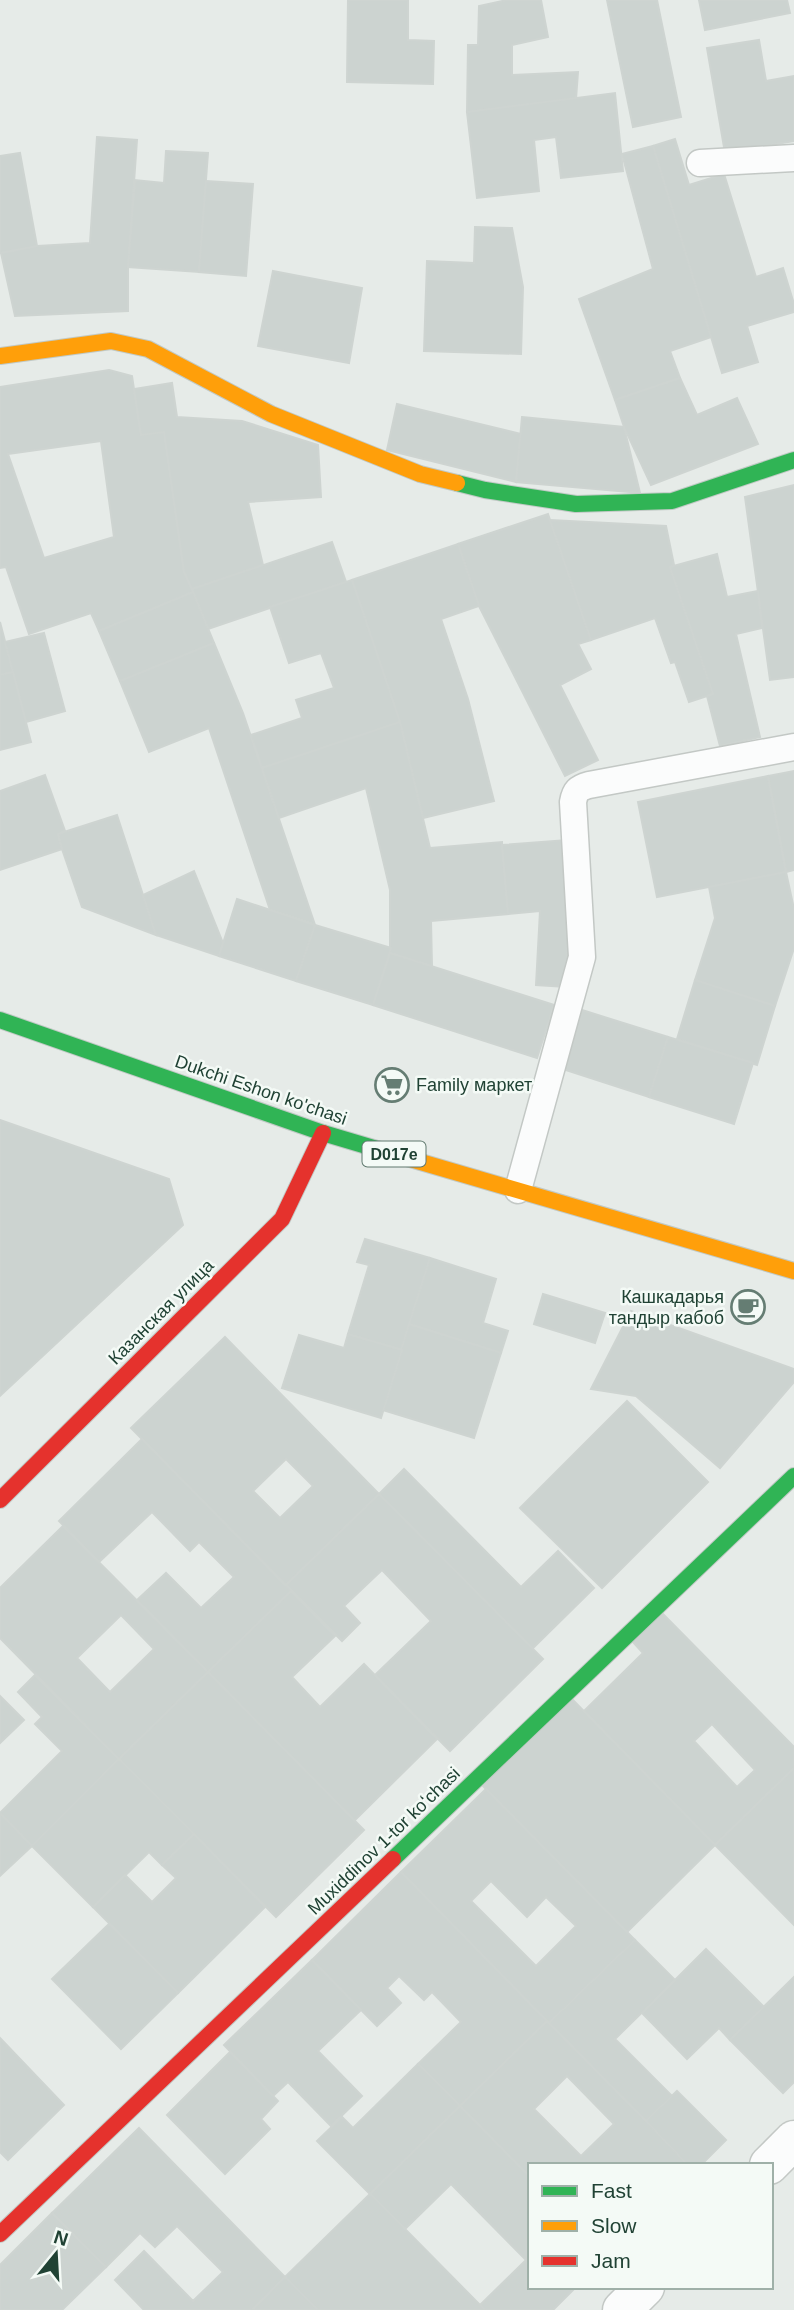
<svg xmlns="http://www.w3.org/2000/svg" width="794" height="2310" viewBox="0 0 794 2310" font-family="Helvetica,sans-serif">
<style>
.building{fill:#ccd3d0;stroke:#ced4d1;stroke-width:2;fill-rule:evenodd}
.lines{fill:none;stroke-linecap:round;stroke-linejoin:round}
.lane-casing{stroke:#c3c8c5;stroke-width:29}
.street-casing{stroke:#c3c8c5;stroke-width:41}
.fast-casing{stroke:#c1c9c5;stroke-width:18}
.slow-casing{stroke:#c1c9c5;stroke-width:18}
.jam-casing{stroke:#c1c9c5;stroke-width:18}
.lane{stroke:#fbfcfc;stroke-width:26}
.street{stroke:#fbfcfc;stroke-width:38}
.fast{stroke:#30b455;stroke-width:16}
.slow{stroke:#ff9f0a;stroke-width:16}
.jam{stroke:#e5322d;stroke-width:16}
.labels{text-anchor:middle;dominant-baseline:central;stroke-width:5;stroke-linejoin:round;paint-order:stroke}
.shield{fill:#f4faf6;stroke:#60796e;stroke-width:2}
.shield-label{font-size:16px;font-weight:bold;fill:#204234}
.poi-label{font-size:18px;fill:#204234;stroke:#f4faf6;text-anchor:start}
.street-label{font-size:18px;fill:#204234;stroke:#f4faf6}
</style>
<rect width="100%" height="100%" fill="#e6ebe8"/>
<g class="building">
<path d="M348,0h60v40l26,1 -1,43 -86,-2z"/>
<path d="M507,0h34l7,37 -36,8v30l66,-3 -2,27 -109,13 1,-67h10l1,-39z"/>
<path d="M607,0h50l24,117 -48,10z"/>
<path d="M699,0h88l3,13 -85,17z"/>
<path d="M759,40l7,41 28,-5v65l-69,12 -18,-105z"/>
<path d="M615,93l8,78 -62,7 -5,-41 -22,3 5,51 -62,7 -10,-86z"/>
<path d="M97,137l40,3 -9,127v44l-113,5 -14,-63 36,-7 53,-3z"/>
<path d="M675,139l14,46 35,-11 32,103 27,-9 11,36v8l-47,14 11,36 -36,11 -69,-227z"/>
<path d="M653,146l58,191 -41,14 10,27 -65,22 -36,-101 74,-30 -31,-115z"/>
<path d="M166,151l42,2 -9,119 -71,-5 7,-87 29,3z"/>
<path d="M20,153l17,93 -37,7v-97z"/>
<path d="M206,181l47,3 -7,92 -47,-4z"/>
<path d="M475,227l37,1 11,59 -2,67 -97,-3 3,-90 47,2z"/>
<path d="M273,271l89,17 -13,75 -91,-17z"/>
<path d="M109,370l23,6 9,59 23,-3 20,140 9,20 -94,39 -8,-18 -62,21 -23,-67 -6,1v-181zM101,441l13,96 -70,21 -36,-104z"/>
<path d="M680,378l17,37 40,-17 21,46 -107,41 -27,-58 -9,-27z"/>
<path d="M172,383l5,34 65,4 76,24 3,52 -73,5 15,63 -71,24 -8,-17 -20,-140 -23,3 -7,-46z"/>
<path d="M397,404l124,30 -5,48 -129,-32z"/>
<path d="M522,417l102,10 16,66 -124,-11z"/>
<path d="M794,485v192l-24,3 -25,-183z"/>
<path d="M548,514l43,126 -13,4 13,25 -31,16 38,75 -33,16 -86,-170 -21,-62z"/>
<path d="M550,520l116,6 8,39 -4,2 43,127 -24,8 -14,-40 -4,1 -16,-45 -64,22z"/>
<path d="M332,542l14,40 -138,47 -16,-40z"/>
<path d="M458,544l21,62 -38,13 27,80 26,102 -71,17 -23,-96 -48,-142z"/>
<path d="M717,554l10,43 31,-6 4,37 -26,6 24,103 -40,9 -13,-50 6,-2 -43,-127z"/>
<path d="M352,580l48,142 -138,46 -11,-33 51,-17 -6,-18 38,-12 -13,-35 -32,10 -19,-56z"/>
<path d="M193,592l21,51 -94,38 -21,-50z"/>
<path d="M0,622l13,50 -13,3z"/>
<path d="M44,633l21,78 -39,11 -21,-80z"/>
<path d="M214,643l29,70 72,212 -45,-15 -61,-182 -60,24 -29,-71z"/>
<path d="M13,672l18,70 -31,8v-75z"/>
<path d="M400,722l30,126 72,-6v3l6,69 -77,7 1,45 -42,-13v-63l-24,-102 -87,30 -17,-50z"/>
<path d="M794,771v99l-8,2 -18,-96z"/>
<path d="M45,775l20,56 -7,3 4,15 -62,21v-79z"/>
<path d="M768,776l18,96 -129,25 -19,-95z"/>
<path d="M117,815l39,120 -74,-28 -20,-58 -4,-15z"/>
<path d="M567,840l3,68 -4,79 -30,-2 4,-74 -32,3 -6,-69z"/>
<path d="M194,871l29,72 -4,13 -63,-21 -13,-40z"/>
<path d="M786,872l8,37v39l-19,58 -80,-26 20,-62 -6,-31z"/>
<path d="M237,899l78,26 -19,56 -77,-25z"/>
<path d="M315,925l76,23 -18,57 -77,-24z"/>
<path d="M390,953l164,52 -17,53 -164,-53z"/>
<path d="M695,980l80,26 -18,59 -80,-26z"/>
<path d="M582,1010l86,27 -19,60 -86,-28z"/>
<path d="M668,1037l85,26 -19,61 -85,-27z"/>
<path d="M0,1120l169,59 14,46 -183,171z"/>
<path d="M365,1239l65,19 -28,92 -54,-16 21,-69 -12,-3z"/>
<path d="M430,1258l66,21 -13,44 25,8 -7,22 -92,-29z"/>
<path d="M543,1294l62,19 -10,30 -61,-19z"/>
<path d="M631,1311l163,58v13l-74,86 -84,-72 -45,-7z"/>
<path d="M409,1324l92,29 -27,85 -91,-28z"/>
<path d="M348,1334l54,16 -21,68 -99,-30 17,-53 45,13z"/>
<path d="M225,1337l154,157 -93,91 -155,-157zM286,1459l27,27 -33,32 -27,-27z"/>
<path d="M627,1401l81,81 -106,106 -82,-80z"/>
<path d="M142,1439l149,152 -83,81 -71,-72 29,-27 35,35 33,-31 -35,-35 -9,9 -38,-39 -53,50 -40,-41z"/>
<path d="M404,1469l117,118 37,-36 36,37 -62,61 -153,-155z"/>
<path d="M379,1494l164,165 -93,92 -75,-76 56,-54 -49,-51 -38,36 16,17 -18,18 -56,-56z"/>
<path d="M63,1526l145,146 -89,87 -119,-121v-50zM121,1615l33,34 -44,43 -33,-34z"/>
<path d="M291,1591l44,45 -43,41 28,30 44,-43 73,75 -83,82 -146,-149z"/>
<path d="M661,1612l133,135v21l-79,77 -131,-134 59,-58 -11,-12zM712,1724l43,46 -18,17 -43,-46z"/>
<path d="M208,1672l156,158 -88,87 -157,-158z"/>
<path d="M35,1675l84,84 -87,87 -32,-33 62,-62 -27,-27 7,-7 -24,-25z"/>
<path d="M0,1696l24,24 -24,23z"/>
<path d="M570,1697l145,148 -88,87 -146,-148z"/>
<path d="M119,1759l75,75 -32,31 -13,-13 -56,55 -61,-61z"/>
<path d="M794,1768v157l-79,-80z"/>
<path d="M486,1789l149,151 -86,83 -148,-151zM491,1881l36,36 19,-20 30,29 -40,40 -65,-65z"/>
<path d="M0,1813l32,33 -32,30z"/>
<path d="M194,1834l71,73 -87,86 -85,-86 32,-32 27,27 24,-24 -14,-13z"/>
<path d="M401,1872l146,149 -87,85 -42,-42 43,-42 -29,-30 -8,8 -25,-24 -12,12 14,15 -24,23 -65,-66z"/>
<path d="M109,1924l69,69 -57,56 -69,-70z"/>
<path d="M635,1940l40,40 -60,59 57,57 -26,25 -97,-98z"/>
<path d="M706,1949l58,58 -34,33 -11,-12 -32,31 -45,-46z"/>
<path d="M312,1960l49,50 -43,41 44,45 -31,30 -43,-44 -15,14 -49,-51z"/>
<path d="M794,1977v105l-11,11 -53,-53z"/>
<path d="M547,2021l99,100 42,44h-158v12l-70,-71zM567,2076l47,48 -33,32 -47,-47z"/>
<path d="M0,2038l64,67 -56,55 -8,-8z"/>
<path d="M230,2052l48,49 -17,18 9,10 -45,45 -58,-59z"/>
<path d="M418,2064l42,42 -90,88 -53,-53 25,-24 11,11z"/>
<path d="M677,2091l49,49 -25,25h-13l-42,-44z"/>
<path d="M460,2106l70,71v110h46l-23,23h-68l-5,-5 46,-45 -75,-76 -46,45 -35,-35z"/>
<path d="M139,2128l146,149 -33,33h-108l-29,-30 29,-29 49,50 30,-29 -46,-46 -22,21 -15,-14 -34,34 -54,-54z"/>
<path d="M370,2194l35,35 80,81h-167l-33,-33z"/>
<path d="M52,2213l54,54 -44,43h-62v-45z"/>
<path d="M285,2277l33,33h-66z"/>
</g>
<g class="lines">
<g class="lane-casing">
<g id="lane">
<path d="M700,163l94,-5"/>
<path d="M518,1190l64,-233 -9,-155c2,-11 5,-14 16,-17l205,-38"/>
</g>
</g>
<g class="street-casing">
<g id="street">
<path d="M769,2165l25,-25"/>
<path d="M622,2310l23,-23"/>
</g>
</g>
<g class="fast-casing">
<g id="fast">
<path d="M457,483l28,7 91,14 96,-3 122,-41"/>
<path d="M0,1020l323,113 84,25"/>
<path d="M393,1859l401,-383"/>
</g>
</g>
<g class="slow-casing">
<g id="slow">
<path d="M0,356l111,-15 37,8 123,65 149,60 37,9"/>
<path d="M407,1158l387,113"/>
</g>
</g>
<g class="jam-casing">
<g id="jam">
<path d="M0,1500l282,-281 41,-86"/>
<path d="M0,2234l393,-375"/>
</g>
</g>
<use href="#lane" class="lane"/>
<use href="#street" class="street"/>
<use href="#fast" class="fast"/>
<use href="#slow" class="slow"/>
<use href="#jam" class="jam"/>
</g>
<defs>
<g id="supermarket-ring" transform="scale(1.75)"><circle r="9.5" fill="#f4faf6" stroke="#657d73" stroke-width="1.5"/><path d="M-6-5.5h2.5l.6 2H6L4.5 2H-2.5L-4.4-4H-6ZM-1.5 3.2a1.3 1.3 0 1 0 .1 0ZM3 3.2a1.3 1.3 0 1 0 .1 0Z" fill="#657d73"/></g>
<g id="cafe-ring" transform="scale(1.75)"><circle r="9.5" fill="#f4faf6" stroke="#657d73" stroke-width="1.5"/><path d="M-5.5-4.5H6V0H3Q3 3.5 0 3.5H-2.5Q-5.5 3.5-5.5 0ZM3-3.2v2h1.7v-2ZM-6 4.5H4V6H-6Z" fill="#657d73"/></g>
</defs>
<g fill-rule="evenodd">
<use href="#supermarket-ring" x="392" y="1085"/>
<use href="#cafe-ring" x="748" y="1307"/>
</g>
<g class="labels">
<rect class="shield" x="362.5" y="1141.5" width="63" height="25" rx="5"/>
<g class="shield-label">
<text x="394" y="1154">D017e</text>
</g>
<g class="poi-label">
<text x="416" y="1085">Family маркет</text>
<text x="724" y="1297" text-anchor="end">Кашкадарья<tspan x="724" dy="21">тандыр кабоб</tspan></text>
</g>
<g class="street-label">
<text transform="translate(261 1090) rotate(19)">Dukchi Eshon ko'chasi</text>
<text transform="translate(161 1312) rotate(-45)">Казанская улица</text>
<text transform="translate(384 1841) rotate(-44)">Muxiddinov 1-tor koʻchasi</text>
</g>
</g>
<rect x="528" y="2163" width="245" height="126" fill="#f4faf6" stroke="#9fb0a8" stroke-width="2"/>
<rect x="542" y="2186" width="35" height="10" fill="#30b455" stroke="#9fb0a8" stroke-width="2"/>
<text x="591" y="2198" font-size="21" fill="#204234">Fast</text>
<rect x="542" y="2221" width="35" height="10" fill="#ff9f0a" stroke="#9fb0a8" stroke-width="2"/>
<text x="591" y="2233" font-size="21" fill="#204234">Slow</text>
<rect x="542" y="2256" width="35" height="10" fill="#e5322d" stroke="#9fb0a8" stroke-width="2"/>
<text x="591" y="2268" font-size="21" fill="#204234">Jam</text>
<g transform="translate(56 2254) rotate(18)" stroke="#f4faf6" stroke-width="5" paint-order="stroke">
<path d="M0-5L12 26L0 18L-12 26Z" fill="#204234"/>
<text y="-10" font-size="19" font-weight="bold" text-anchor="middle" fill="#204234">N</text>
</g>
</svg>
